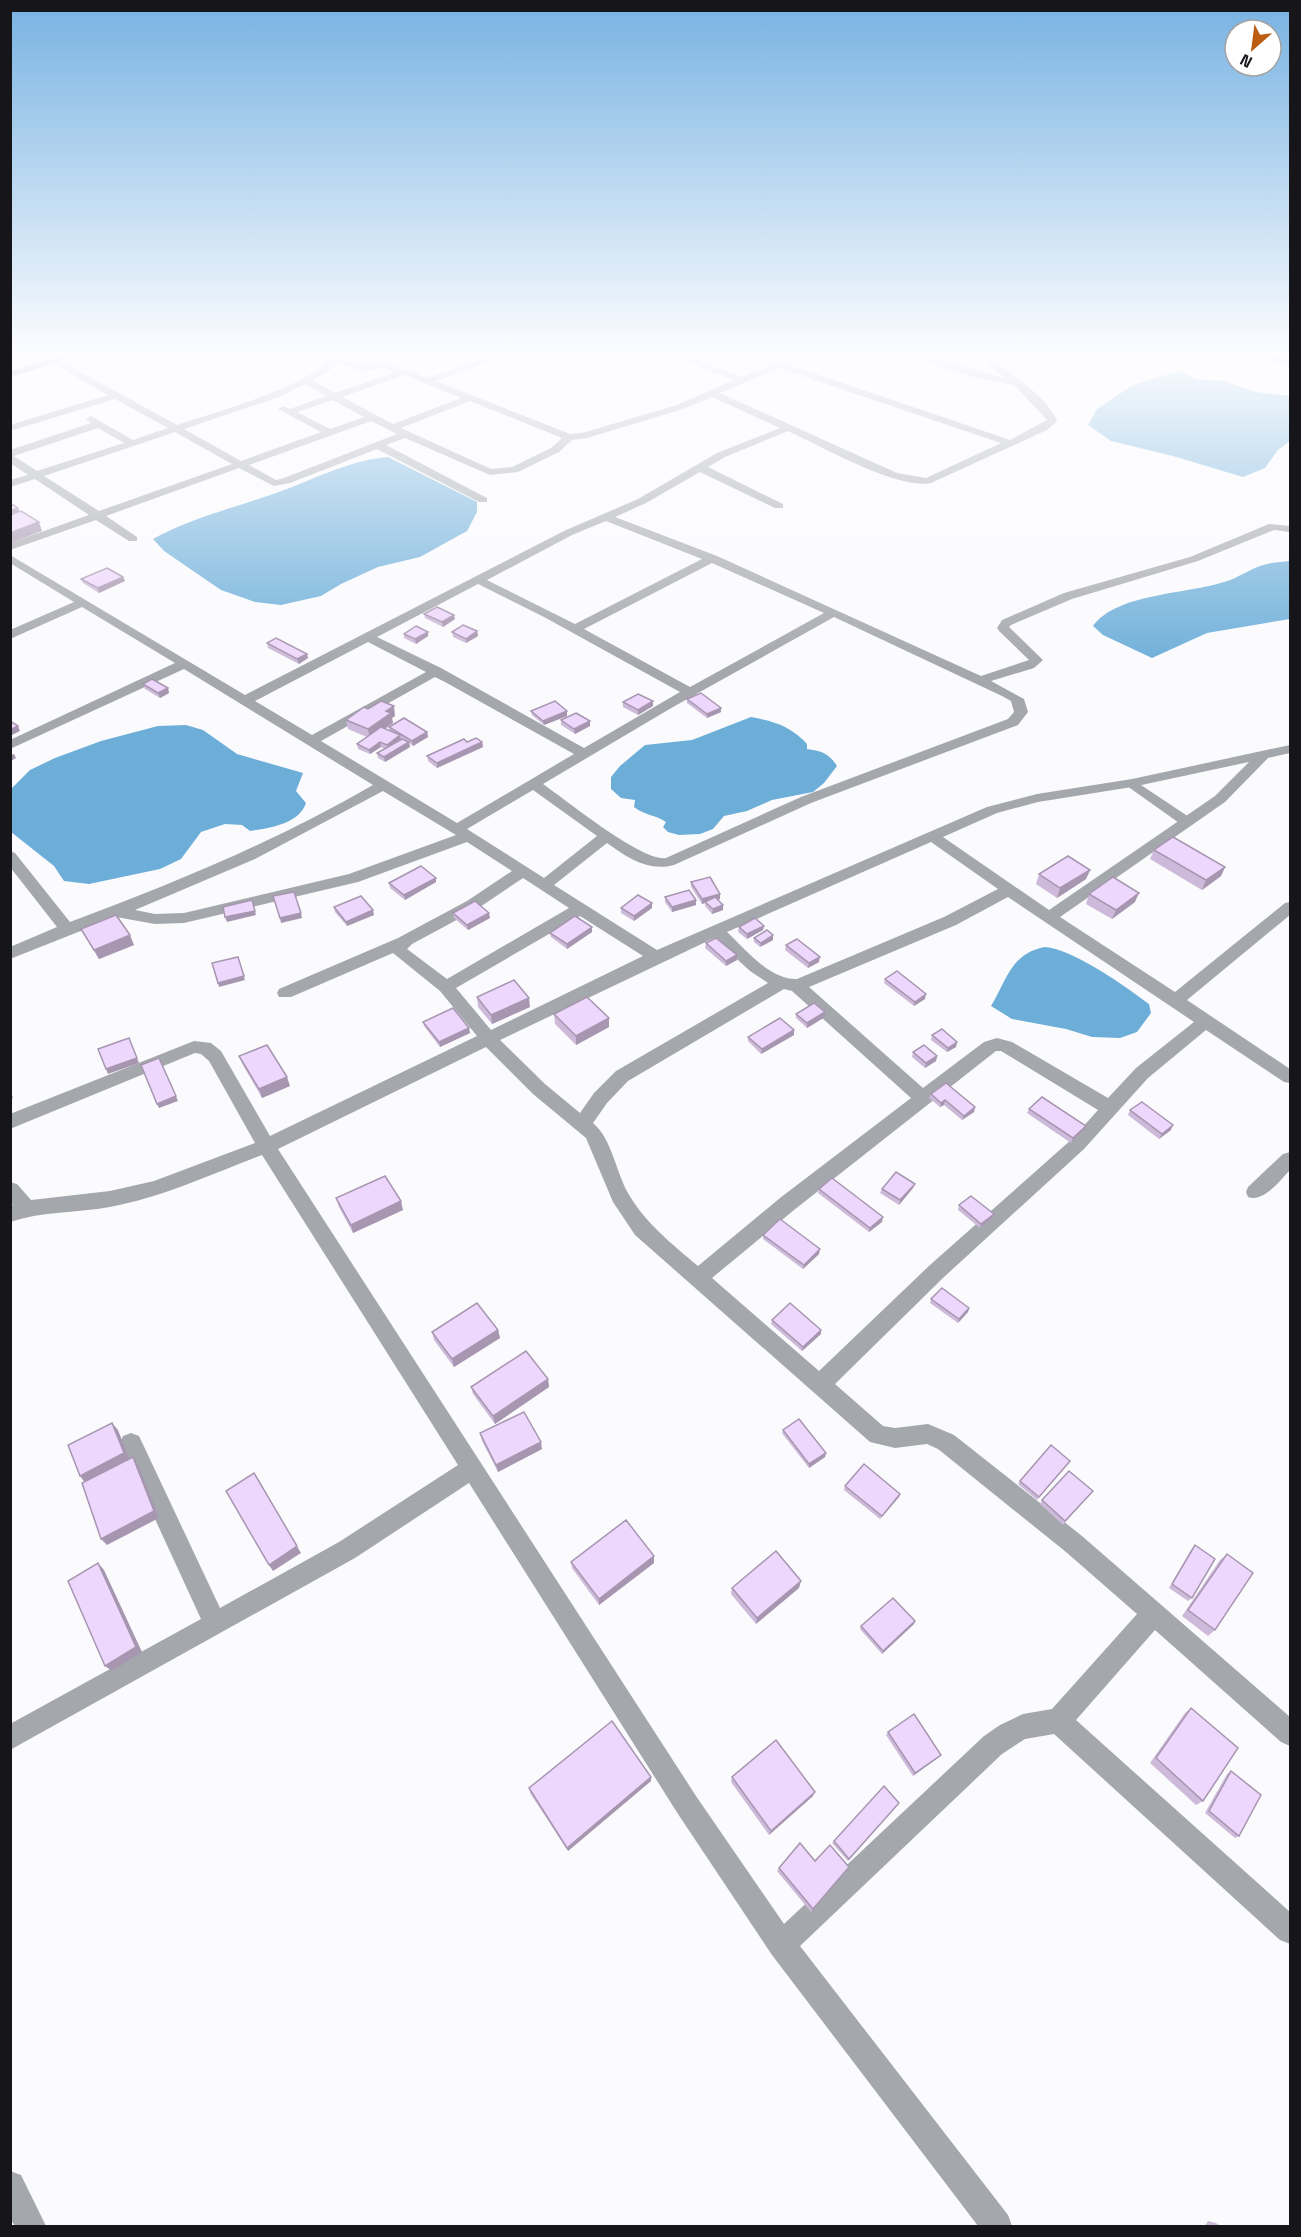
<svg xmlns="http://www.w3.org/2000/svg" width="1301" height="2237" viewBox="0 0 1301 2237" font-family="'Space Grotesk',sans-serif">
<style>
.water{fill:#6daed9}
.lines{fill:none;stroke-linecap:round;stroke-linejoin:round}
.lane{fill:#a4a7ac;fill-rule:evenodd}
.street{fill:#a4a7ac;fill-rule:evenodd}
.secondary{fill:#7a7e86;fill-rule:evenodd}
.primary{fill:#5d626b;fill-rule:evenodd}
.wall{fill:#cdb9d9}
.shaded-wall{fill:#a796b0}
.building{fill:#eed7fc;stroke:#a796b0;stroke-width:1.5}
</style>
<rect width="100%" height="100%" fill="#fbfbfe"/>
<g class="water">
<path d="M1179,371l18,8 27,2 32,11 34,4v45l-12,9 -13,18 -22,9 -70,-21 -62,-15 -23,-16 9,-16 36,-24z"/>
<path d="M388,457l89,45v10l-10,19 -47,26 -42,10 -37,17 -20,12 -40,9 -26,-3 -34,-12 -57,-39 -11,-12c38,-21 77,-30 117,-44 40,-13 77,-35 118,-38z"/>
<path d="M1290,561v58l-83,14 -55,25 -49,-23 -10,-9c24,-33 95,-32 131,-44 15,-4 28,-15 43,-18 8,-2 16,-2 23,-3z"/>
<path d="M751,717c22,4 40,9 56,27v5c14,2 22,4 30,17l-13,17 -11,9 -41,8 -25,11 -23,5 -11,13 -13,5 -21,1 -11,-3 -5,-5 3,-5c-10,-7 -22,-7 -32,-15l1,-7 -14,-2 -10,-9v-12l9,-11 25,-21 47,-5z"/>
<path d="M186,725l17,5 34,24 66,19 -7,18 10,12c-7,21 -36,25 -56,28l-8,-6 -17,-1 -24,8 -20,27 -21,10 -71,15 -25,-3 -10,-15 -43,-34v-43l19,-19 25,-12 46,-17 57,-15z"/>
<path d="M1045,947c28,2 80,39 104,57l2,9 -14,19 -17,6 -28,-1 -26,-8 -54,-10 -21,-13c16,-26 20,-53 54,-59z"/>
</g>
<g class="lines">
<path class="lane" d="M1132,779l60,40 2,3 -2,3h-10l-55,-39 -2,-3z"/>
<g class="street">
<path d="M330,356h8v2l24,7 25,-3 40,16 65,-22h12l-68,25 134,53 12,-1 95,-28 57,-25 -62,-24h12l58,21 50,-21h11l-16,8 223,76 37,-20 -33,-35 -41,-8 -65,-21c27,-2 69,16 97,22l-18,-15 -4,-7h9l2,4c18,14 56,40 63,61l-10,9 -116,53c-34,7 -110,-37 -143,-52l-63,26 -17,10 75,37v4h-8l-75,-36 -54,31 -31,14 102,39 264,120 48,-16 -30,-29 -2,-3 5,-8 62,-27 126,-36 79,-33 21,2v6l-16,-2 -76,31 -126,38 -61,26 -2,2 34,33 -9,8 -43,13 33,18 4,13 -10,13 -207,78 -137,62c-26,7 -46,-7 -67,-22l-53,42 103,65 330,-143 50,-13 95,-15 158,-34v8l-22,5 -43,44 -165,115 115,75 110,-89 5,-1v13l-103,85 103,69v14l-6,-1 -78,-52 -58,48 -64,71 -140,128 -109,107 48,42 12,2 33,-4 26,11 128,101 208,181v29l-9,-4 -126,-112 -79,90 214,192v32l-10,-4 -226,-206 -29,5 -23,15 -202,192 208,269 4,11h-34l-206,-271 -94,-141 -209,-331 -114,75 -345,192v-26l191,-105 -81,-176 3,-7 8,-3 8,3 81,172 119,-66 119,-77 -196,-310c-50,19 -99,42 -152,52 -33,6 -67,4 -100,15v-16l3,-1 -3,-3v-20l7,2 14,16 79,-9 44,-10 101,-38 -46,-82 -8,-7 -6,-1 -185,76v-15l184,-73 17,2 10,8 49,85 207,-100 -37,-45 -47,-38 -102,44h-12l-2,-4 2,-4 119,-51 69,-37 45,-30 -45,-29 -109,40 -174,41 -29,1 -39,-7 -106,42v-12l47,-20 -47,-60v-16l5,2 55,69c105,-39 206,-81 303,-137l-189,-116 -174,80v-9l165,-77 -93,-56 -72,32v-9l64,-28 -64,-39v-8l235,140 319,-164 74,-32 79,-46 63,-25 -68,-31 -29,12 -96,29 -15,2 -13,12 -41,20 -28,3 -85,-37 -19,7 101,53v4h-8l-102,-53 -87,34 -16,3 -35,-18 -133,48 31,21v4h-8l-33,-21 -86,30v-7l79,-28 -54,-36 -25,8v-7l18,-5 -18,-12v-13l81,-27 -5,-4 5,-3 42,24 35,-12 -53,-29 -105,32v-6l98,-30 -57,-32v-4h6l120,66c29,-10 144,-42 153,-69zM337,363l25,8 24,-3 10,4 -61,21 -23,-13 17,-9zM779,368l222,75 -75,35 -29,-5 -177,-80zM405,375l56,23 -68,26 -51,-27zM305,384l21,12 -36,13 -7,-3 -5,3 43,23 -80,29 -57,-32 98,-33zM333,400l31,17 -34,12 -33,-17zM470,401l92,37 -11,10 -39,19 -21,2 -90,-41zM371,421l26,13 -113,44 -8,2 -27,-15zM98,428l26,15 -87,28 -23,-15zM175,432l57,32 -133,47 -55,-35zM606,521l96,38 -127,65 -88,-44 85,-45zM712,563l112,50 -134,74 -106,-58zM478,584l66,33 136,75 -96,56 -143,-80 -64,-31zM834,617l168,79 9,5 3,11 -6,7 -207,78 -135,61c-24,4 -100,-58 -123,-74l130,-77zM368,642l58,30 -114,63 -57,-34zM435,677l10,5 129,72 -117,69 -136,-82zM1249,762l-34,34 -166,114 -106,-73 54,-24 41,-11 94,-15zM533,790l64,46 -53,42 -77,-49zM383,791l73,44 -107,39 -165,39 -29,1 -20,-4 120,-51zM931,842l67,47 -54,28 -147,62c-27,1 -52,-30 -70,-47zM523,878l46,30 -122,71 -40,-30 5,-5 65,-35zM1008,897l186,125 -58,46 -28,30 -96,-56 -15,-4 -13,4 -61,46 -114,-101 147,-62zM580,916l63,40 -152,74 -35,-42zM714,938l36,33 18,12 -152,88 -22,22 -14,20 -35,-29 -45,-44zM784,989l8,2 119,107 -131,100 -82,68c-26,-22 -53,-43 -70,-73 -12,-21 -16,-54 -35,-70l14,-20 21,-22zM486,1047l47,47 53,44 27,64 22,33 235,207 25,6 32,-4 11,5 128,103 71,62 -85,95 -29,5 -23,11 -16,11 -200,188 -88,-128 -418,-647zM996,1051h5l97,59 -26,29 -142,126 -111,106 -107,-93 82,-68z"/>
<path d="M1290,1152v18c-10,10 -26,33 -42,27l-2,-5 2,-5 35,-33z"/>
<path d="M10,2171l11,4 25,51h-31l-5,-7z"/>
</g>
<path class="secondary" d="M1254,356h17l19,3v6z"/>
<path class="primary" d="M63,356h14l-67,21v-6z"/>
</g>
<g class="wall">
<path d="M123,577l2,4 -26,12 -16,-10 -2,-4z"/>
<path d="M424,614l31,5 -12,8 -18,-9z"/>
<path d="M477,631l1,5 -12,7 -13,-6 -1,-5z"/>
<path d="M428,632v4l-12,8 -12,-6v-4z"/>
<path d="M267,643l40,11 1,4 -9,6 -31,-16z"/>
<path d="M143,684l25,4 1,5 -9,5 -15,-9z"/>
<path d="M687,699l34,9v4l-14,6 -20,-15z"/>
<path d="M623,702l30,4 -15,9 -15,-8z"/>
<path d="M368,709l27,7 -3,2 1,5 -8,6 5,2 -1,-4 38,5 1,5 -15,9 -4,-3 1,4 -25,15 -7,-4 -1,-5 8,-4 -4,-2 -11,7 -12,-5 -1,-5 10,-7 -19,-8 -2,-9z"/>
<path d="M531,711h36v5l-23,9 -12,-10z"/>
<path d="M561,720l29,1v5l-15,8 -14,-9z"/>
<path d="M467,742h15l1,5 -46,21 -9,-7 -1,-5z"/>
<path d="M1154,850l71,17 -4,9 -19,14 -52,-31z"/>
<path d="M1090,870l-4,9 -29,19 -21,-14 3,-10z"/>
<path d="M436,878v4l-31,18 -15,-12 -1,-5z"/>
<path d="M691,882l29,12v5l-2,1 5,5v5l-11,4 -7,-8v-3l-3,1 -11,-17z"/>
<path d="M1089,894l46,8 -23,17 -26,-15z"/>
<path d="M665,897l31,3v5l-24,7 -7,-10z"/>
<path d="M334,907l40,8 -27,11 -12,-14z"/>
<path d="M621,908h31l-18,13 -13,-8z"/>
<path d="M453,913l37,5 -22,12 -14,-12z"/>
<path d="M764,926l-1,4 -16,9 -9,-7 1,-5z"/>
<path d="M81,929l53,16 -35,14 -13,-21z"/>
<path d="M592,932l-25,17 -16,-12 -1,-4z"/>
<path d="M773,935v5l-13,7 -6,-5v-4z"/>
<path d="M706,943l31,12v5l-11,6 -21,-18z"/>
<path d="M786,945l33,17 -11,6 -23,-18z"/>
<path d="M885,979l40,20 -11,7 -30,-23z"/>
<path d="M477,997l53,10 -38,17 -14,-17z"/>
<path d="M554,1014l55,4v9l-33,18 -21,-21z"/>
<path d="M796,1014l29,3 -18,11 -11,-10z"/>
<path d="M423,1022l47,11 -30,14 -16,-21z"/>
<path d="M794,1030v5l-33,19 -13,-13v-4z"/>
<path d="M932,1035l25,7 -1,5 -9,5 -16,-12z"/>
<path d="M913,1052l24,4 -1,5 -11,7 -13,-11z"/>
<path d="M239,1056l51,30 -28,12 -19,-33z"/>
<path d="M931,1094l44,13 -1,5 -12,8 -18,-15 -4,2 -11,-9z"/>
<path d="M1029,1109l55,21 -13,13 -44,-30z"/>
<path d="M1130,1110l41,20 -12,9 -31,-24z"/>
<path d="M915,1184l-2,4 -14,17 -19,-12 2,-4z"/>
<path d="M819,1189l63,33 -13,10 -51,-39z"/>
<path d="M336,1198l67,12 -50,23 -14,-26z"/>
<path d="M959,1205l33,13 -12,10 -22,-18z"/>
<path d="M763,1235l56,19 -16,15 -40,-30z"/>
<path d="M931,1299l38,9 -1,4 -10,11 -28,-20z"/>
<path d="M772,1320l49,10v4l-19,17 -31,-27z"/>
<path d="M498,1330l2,8 -46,29 -20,-27 -2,-8z"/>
<path d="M548,1379l1,8 -54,37 -22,-30 -2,-7z"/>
<path d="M783,1430l43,23 -1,4 -16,11 -27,-35z"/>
<path d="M480,1433l62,16 -44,23 -16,-31z"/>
<path d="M1070,1461l-33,39 -19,-16 2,-3z"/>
<path d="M845,1486l55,8 -1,3 -19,22 -36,-29z"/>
<path d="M1093,1491l-30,34 -23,-21 2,-4z"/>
<path d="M1195,1545l-3,53 -4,3 -19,-13 23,-40z"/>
<path d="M1227,1554l-12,76 -7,6 -26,-20 38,-56z"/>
<path d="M654,1556v7l-55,42 -27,-37 -1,-6z"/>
<path d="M732,1588h67l-43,36 -25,-30z"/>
<path d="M915,1621l-1,3 -32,30 -22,-25 1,-3z"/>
<path d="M1191,1708l12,93 -7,4 -46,-42 35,-50z"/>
<path d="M888,1732l51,25 -26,19 -27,-41z"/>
<path d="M1231,1771l8,65 -4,2 -30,-25 22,-39z"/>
<path d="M732,1777l81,19 -44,39 -38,-53z"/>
<path d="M651,1781l-83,70 -38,-58 -1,-5z"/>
<path d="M899,1803l-51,58 -16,-18 2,-2z"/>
<path d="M815,1861l34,6 -38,45 -34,-41 2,-3z"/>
<path d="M1208,2221l8,2 4,3h-15z"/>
</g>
<g class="shaded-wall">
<path d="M18,508l4,9 -12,4v-10z"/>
<path d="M39,522l3,9 -31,12 -1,-10z"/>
<path d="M123,577l2,4 -26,12 -1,-5z"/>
<path d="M454,615l1,4 -12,8 -1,-5z"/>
<path d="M477,631l1,5 -12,7v-4z"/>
<path d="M428,632v4l-12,8 -1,-5z"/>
<path d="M307,654l1,4 -9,6 -2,-5z"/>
<path d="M168,688l1,5 -9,5 -2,-5z"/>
<path d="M653,701v5l-15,9v-5z"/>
<path d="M394,706l1,10 -3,2 1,5 -23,16 -2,-10 18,-18z"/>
<path d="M721,708v4l-14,6v-4z"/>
<path d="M567,711v5l-23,9 -1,-4z"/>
<path d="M590,721v5l-15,8 -1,-5z"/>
<path d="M18,726l2,5 -10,5v-6z"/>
<path d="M427,732l1,5 -15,9 -1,-5z"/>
<path d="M400,735l1,5 -13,10 -1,-5z"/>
<path d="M380,742l1,5 -11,7 -1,-4z"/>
<path d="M409,742l1,5 -25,15 -1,-5z"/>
<path d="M482,742l1,5 -46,21v-5z"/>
<path d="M14,754l2,4 -5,3 1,4 -2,1v-11z"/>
<path d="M1225,867l-4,9 -19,14 4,-10z"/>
<path d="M1090,870l-4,9 -29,19 3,-10z"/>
<path d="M436,878v4l-31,18 -1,-5z"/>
<path d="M1139,893l-4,9 -23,17 4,-9z"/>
<path d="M720,894v5l-14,4 -1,-1v1l-3,1v-5z"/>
<path d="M252,900l4,15 -29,7 -2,-5z"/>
<path d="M696,900v5l-24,7v-5z"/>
<path d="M652,903v5l-18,13v-5z"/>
<path d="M723,905v5l-11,4 1,-5z"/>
<path d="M373,910l1,5 -27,11 -1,-4z"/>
<path d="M301,913l1,5 -21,5 -1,-5z"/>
<path d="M489,913l1,5 -22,12 -1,-5z"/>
<path d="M764,926l-1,4 -16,9v-5z"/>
<path d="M592,927v5l-25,17v-5z"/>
<path d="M130,935l4,10 -35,14 -5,-9z"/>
<path d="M773,935v5l-13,7 1,-4z"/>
<path d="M737,955v5l-11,6v-5z"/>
<path d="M238,957l7,23 -26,7 -1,-4z"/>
<path d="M820,957l-1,5 -11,6 1,-5z"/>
<path d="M926,994l-1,5 -11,7 1,-4z"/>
<path d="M529,998l1,9 -38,17 -1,-9z"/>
<path d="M825,1012v5l-18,11v-5z"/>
<path d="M609,1018v9l-33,18v-9z"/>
<path d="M469,1028l1,5 -30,14 -1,-5z"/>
<path d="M794,1030v5l-33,19 1,-5z"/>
<path d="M957,1042l-1,5 -9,5 1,-4z"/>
<path d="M131,1043l8,20 -31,11 -2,-5z"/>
<path d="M937,1056l-1,5 -11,7 1,-5z"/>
<path d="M159,1058l19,43 -19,7 -2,-4z"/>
<path d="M287,1077l3,9 -28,12 -3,-9z"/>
<path d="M10,1090l3,8 -3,1z"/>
<path d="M945,1100l-1,5 -4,2 1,-4z"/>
<path d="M975,1107l-1,5 -12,8 2,-4z"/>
<path d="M1173,1125l-2,5 -12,9 3,-5z"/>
<path d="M1086,1126l-2,4 -13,13 2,-5z"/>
<path d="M915,1184l-2,4 -14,17 1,-5z"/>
<path d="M401,1201l2,9 -50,23 -2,-8z"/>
<path d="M994,1214l-2,4 -12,10 1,-4z"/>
<path d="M883,1217l-1,5 -13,10 1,-4z"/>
<path d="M820,1249l-1,5 -16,15 1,-4z"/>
<path d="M969,1308l-1,4 -10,11 1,-4z"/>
<path d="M498,1330l2,8 -46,29 -2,-8z"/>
<path d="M821,1330v4l-19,17 1,-4z"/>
<path d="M548,1379l1,8 -54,37 -2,-8z"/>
<path d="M112,1423l6,7 12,31 -44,23 -6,-8z"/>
<path d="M541,1442l1,7 -44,23 -2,-7z"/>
<path d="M826,1453l-1,4 -16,11v-4z"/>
<path d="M133,1457l5,8 21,53 -52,27 -6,-6z"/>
<path d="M258,1481l43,72 -28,18 -4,-6z"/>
<path d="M900,1494l-1,3 -19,22 2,-3z"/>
<path d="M654,1556v7l-55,42v-6z"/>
<path d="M98,1563l6,7 38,82 -30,19 -7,-5z"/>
<path d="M801,1581l-2,7 -43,36 1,-6z"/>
<path d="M915,1621l-1,3 -32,30 1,-3z"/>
<path d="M941,1755l-2,2 -26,19 2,-3z"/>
<path d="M651,1777v4l-83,70 -1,-3z"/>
<path d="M815,1792l-2,4 -44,39 2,-4z"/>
</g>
<g class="building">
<path d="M10,503l8,5 -8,3z"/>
<path d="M21,511l18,11 -29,11v-18z"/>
<path d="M107,568l16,9 -25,11 -17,-9z"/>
<path d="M437,607l17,8 -12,7 -18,-8z"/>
<path d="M463,625l14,6 -11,8 -14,-7z"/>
<path d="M416,626l12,6 -13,7 -11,-5z"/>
<path d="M276,638l31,16 -10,5 -30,-16z"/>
<path d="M152,679l16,9 -10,5 -15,-9z"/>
<path d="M701,693l20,15 -14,6 -20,-15z"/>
<path d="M638,694l15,7 -15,9 -15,-8z"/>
<path d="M381,701l13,5 -8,5 5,2 -23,16 -22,-9 18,-13 4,2z"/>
<path d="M555,701l12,10 -24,10 -12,-10z"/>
<path d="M576,713l14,8 -16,8 -13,-9z"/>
<path d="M404,718l23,14 -15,9 -23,-14z"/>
<path d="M10,721l8,5 -8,4z"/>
<path d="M381,727l19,8 -13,10 -7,-3 -11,8 -12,-6z"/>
<path d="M476,738l6,4 -45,21 -10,-7 37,-17 3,3z"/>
<path d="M402,739l7,3 -25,15 -7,-4z"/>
<path d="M1173,837l52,30 -19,13 -52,-30z"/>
<path d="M1068,856l22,14 -30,18 -21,-14z"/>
<path d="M421,866l15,12 -32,17 -15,-12z"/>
<path d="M710,877l10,17 -18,5 -11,-17z"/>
<path d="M1113,877l26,16 -23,17 -27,-16z"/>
<path d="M689,890l7,10 -24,7 -7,-10z"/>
<path d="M294,892l7,21 -21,5 -7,-22z"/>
<path d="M638,895l14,8 -18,13 -13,-8z"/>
<path d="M361,896l12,14 -27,12 -12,-15z"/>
<path d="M715,897l8,8 -10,4 -8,-7z"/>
<path d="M252,900l3,11 -30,6 -2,-10z"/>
<path d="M475,901l14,12 -22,12 -14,-12z"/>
<path d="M116,915l14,20 -36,15 -13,-21z"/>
<path d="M575,916l17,11 -25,17 -17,-11z"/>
<path d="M755,918l9,8 -17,8 -8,-7z"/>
<path d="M767,930l6,5 -12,8 -7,-5z"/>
<path d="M716,938l21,17 -11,6 -20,-18z"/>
<path d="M797,939l23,18 -11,6 -23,-18z"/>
<path d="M238,957l6,19 -26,7 -6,-20z"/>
<path d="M897,971l29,23 -11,8 -30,-23z"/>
<path d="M514,980l15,18 -38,17 -14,-18z"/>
<path d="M587,997l22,21 -33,18 -22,-22z"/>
<path d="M814,1003l11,9 -18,11 -11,-9z"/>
<path d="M453,1008l16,20 -30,14 -16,-20z"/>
<path d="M780,1018l14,12 -32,19 -14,-12z"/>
<path d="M942,1029l15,13 -9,6 -16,-13z"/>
<path d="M129,1038l8,20 -31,11 -8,-20z"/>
<path d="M267,1045l20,32 -28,12 -20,-33z"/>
<path d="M924,1045l13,11 -11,7 -13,-11z"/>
<path d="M159,1058l17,38 -19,8 -16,-39z"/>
<path d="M946,1083l29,24 -11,9 -19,-16 -4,3 -10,-9z"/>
<path d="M1042,1097l44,29 -13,12 -44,-29z"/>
<path d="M1142,1102l31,23 -11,9 -32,-24z"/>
<path d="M896,1172l19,12 -15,16 -18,-11z"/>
<path d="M385,1176l16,25 -50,24 -15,-27z"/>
<path d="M832,1178l51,39 -13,11 -51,-39z"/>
<path d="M971,1196l23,18 -13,10 -22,-19z"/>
<path d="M780,1219l40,30 -16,16 -41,-30z"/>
<path d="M942,1288l27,20 -10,11 -28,-20z"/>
<path d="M477,1303l21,27 -46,29 -20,-27z"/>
<path d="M790,1303l31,27 -18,17 -31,-27z"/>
<path d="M526,1351l22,28 -55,37 -22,-29z"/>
<path d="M524,1412l17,30 -45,23 -16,-32z"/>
<path d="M799,1419l27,34 -17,11 -26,-34z"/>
<path d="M112,1423l12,30 -44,23 -12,-31z"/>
<path d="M1051,1445l19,16 -31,36 -19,-16z"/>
<path d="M133,1457l21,54 -53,28 -19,-56z"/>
<path d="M864,1464l36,30 -18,22 -37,-30z"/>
<path d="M1069,1471l24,20 -28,30 -23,-21z"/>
<path d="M254,1473l43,73 -28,19 -43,-74z"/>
<path d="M626,1520l28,36 -55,43 -28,-37z"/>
<path d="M1195,1545l20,14 -23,39 -20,-14z"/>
<path d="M776,1551l25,30 -44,37 -25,-30z"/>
<path d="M1227,1554l26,19 -38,57 -27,-20z"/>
<path d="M98,1563l38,84 -31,19 -37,-85z"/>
<path d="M893,1598l22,23 -32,30 -22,-25z"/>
<path d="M1191,1708l47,40 -35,53 -47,-43z"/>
<path d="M914,1714l27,41 -26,18 -27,-41z"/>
<path d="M612,1721l39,56 -84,71 -38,-60z"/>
<path d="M776,1740l39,52 -44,39 -39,-54z"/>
<path d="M1231,1771l30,24 -22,41 -30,-25z"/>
<path d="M884,1786l15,17 -50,56 -15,-18z"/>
<path d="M800,1843l15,18 15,-16 19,22 -36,42 -34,-41z"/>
</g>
<linearGradient id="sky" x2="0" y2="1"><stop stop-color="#77b2e2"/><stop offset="0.53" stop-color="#fdfdff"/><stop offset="1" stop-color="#fdfdff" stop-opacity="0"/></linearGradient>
<rect width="1301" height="669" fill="url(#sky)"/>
<rect width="1301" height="2237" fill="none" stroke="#16161a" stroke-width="24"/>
<g transform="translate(1253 48) rotate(208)"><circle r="28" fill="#ffffff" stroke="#a2a2a3" stroke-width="1.5"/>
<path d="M0-4.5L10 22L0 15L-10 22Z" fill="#bb5d13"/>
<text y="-9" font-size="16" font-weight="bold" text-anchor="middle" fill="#16161a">N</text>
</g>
</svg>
